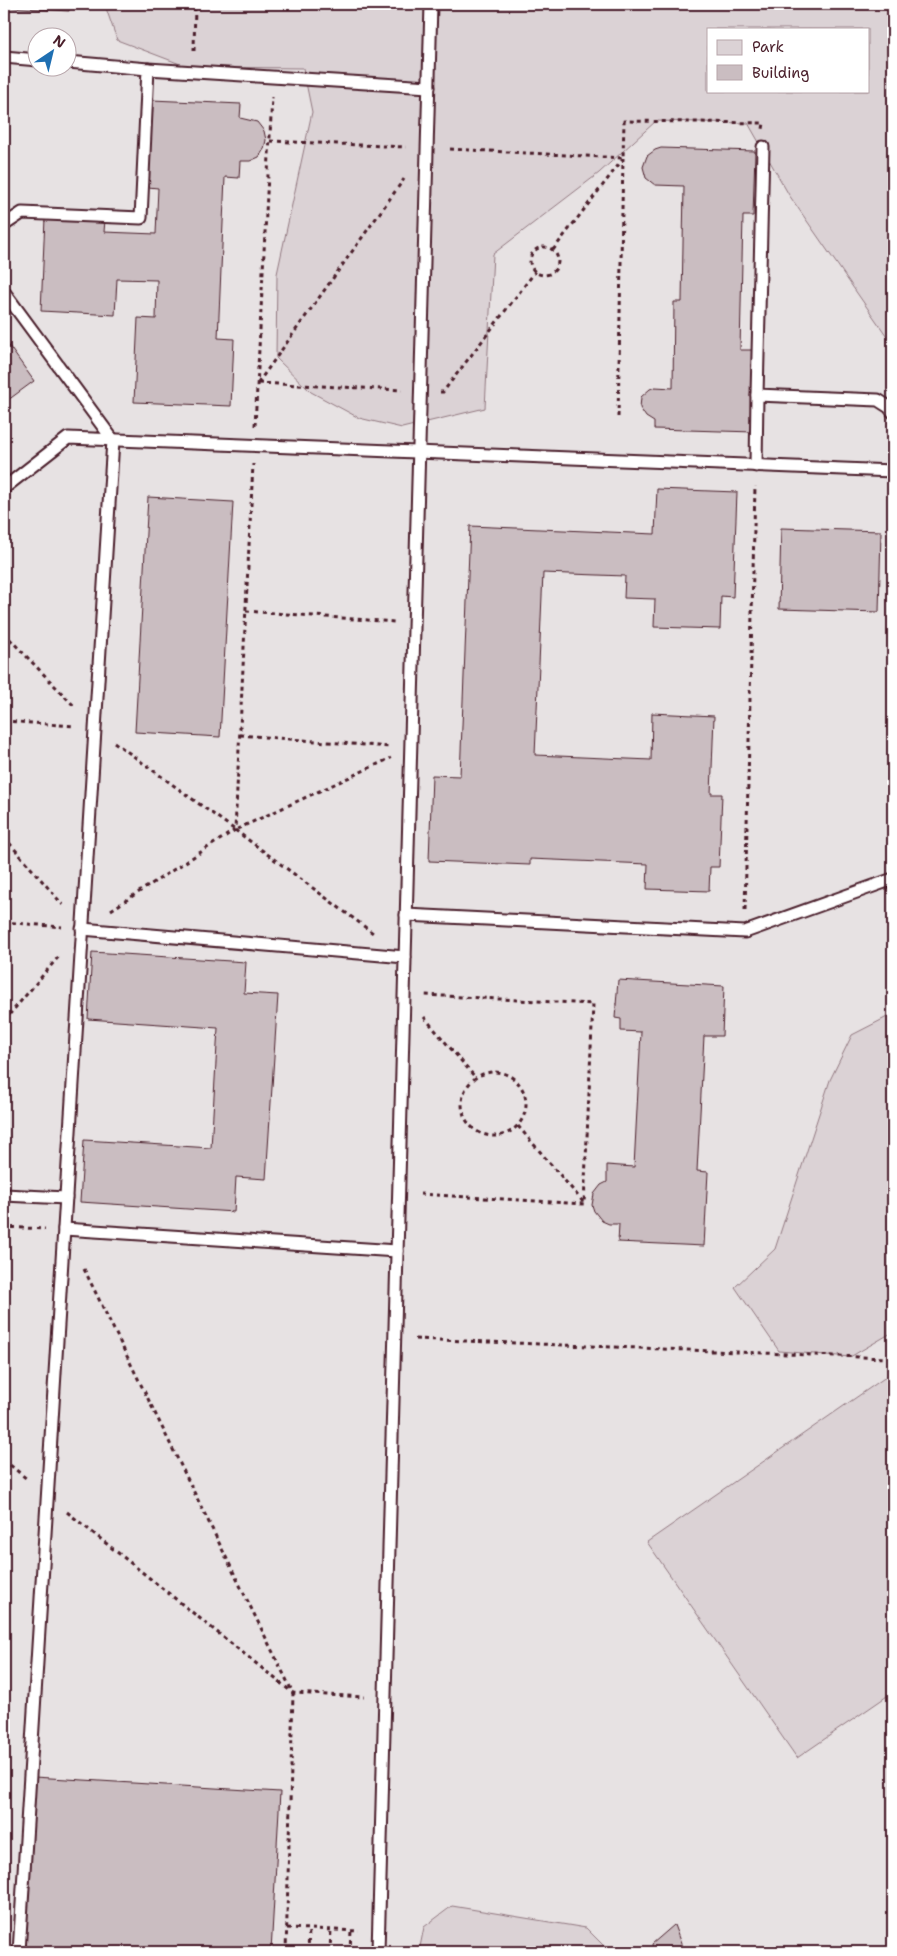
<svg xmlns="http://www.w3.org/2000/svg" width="897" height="1956" viewBox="0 0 897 1956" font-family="'Shantell Sans',sans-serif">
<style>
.built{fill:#e7e2e3;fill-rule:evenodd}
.green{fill:#dbd2d5;stroke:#927880;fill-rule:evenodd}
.building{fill:#cabdc1;stroke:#4a1f2b}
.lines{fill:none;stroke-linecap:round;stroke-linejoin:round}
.lane-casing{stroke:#4a1f2b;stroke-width:15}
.path{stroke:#4a1f2b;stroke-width:3;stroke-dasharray:4 4;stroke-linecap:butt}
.lane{stroke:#fff;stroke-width:11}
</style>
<rect width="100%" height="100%" fill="#f4f2f2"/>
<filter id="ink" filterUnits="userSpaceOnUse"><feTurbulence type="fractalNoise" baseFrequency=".02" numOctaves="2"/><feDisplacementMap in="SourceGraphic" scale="10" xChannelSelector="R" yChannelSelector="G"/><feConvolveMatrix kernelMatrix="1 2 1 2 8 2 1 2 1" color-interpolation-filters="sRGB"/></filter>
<g filter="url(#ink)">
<path class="built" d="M4,4h889v1948h-889zM708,29h160v62h-160zM38,38h30v30h-30z"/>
<g class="green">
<path d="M112,4h781v341l-104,-150 -41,-72 -92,-2 -57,52 -106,81 -8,154 -83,20 -43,-10 -48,-26 -35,-34 1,-84 35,-162 -9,-44 -115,-1 -71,-27 -11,-32zM708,29h160v62h-160z"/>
<path d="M893,1014v318l-43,25 -71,-6 -44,-64 40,-38 55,-169 22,-45z"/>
<path d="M893,1372v320l-96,66 -150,-216z"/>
<path d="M452,1906l134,22 24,24h-191l5,-25z"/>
</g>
<g class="building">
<path d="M4,4h65v7l-65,-4z"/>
<path d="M152,100l89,4 -1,14 17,4 7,9 2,9 -2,9 -5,8 -9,4h-10l-1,17 -14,-1 -7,161 16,1 -3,67 -97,-4 4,-84 18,1 1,-39 -40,-1 -2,36 -74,-4 4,-93 60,2 -1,12 52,2 2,-46 -10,-1z"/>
<path d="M661,148l94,3 -2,65h-10l-3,134h16l-2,82 -100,-3v-7l-8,-5 -6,-9 1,-11 9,-8 5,-2 18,1 1,-86h8l2,-116 -29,-1 -9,-7 -3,-11 4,-11 8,-6z"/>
<path d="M4,339l30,42 -30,22z"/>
<path d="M657,489l80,3 -4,105 -12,-1 -1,33 -66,-2 1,-28 -31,-1 1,-22 -82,-3 -8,182 116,5 1,-47 62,3 -3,78h11l-3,73h-9l-1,24 -62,-2 1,-25 -118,-5v6l-101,-4 3,-86 28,1 10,-250 185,8z"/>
<path d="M148,497l85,5 -13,235 -85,-5z"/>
<path d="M781,528l100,3 -2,81 -100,-3z"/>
<path d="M92,952l154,10 -2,31 34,2 -12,184 -30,-2 -2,35 -154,-10 4,-62 127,8 7,-120 -130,-9z"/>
<path d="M618,980l106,6 -2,50h-18l-7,135 11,1 -4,74 -86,-4 1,-18h-10l-7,-3 -8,-10 -2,-6 2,-11 7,-9 6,-3v-17l27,2 7,-135 -20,-1v-12l-6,-1z"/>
<path d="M34,1777l246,15 -9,160h-248z"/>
<path d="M674,1925l10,27h-31l-1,-8z"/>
</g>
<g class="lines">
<g class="lane-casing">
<g id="lane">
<path d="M4,57l34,3"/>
<path d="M148,69l281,18"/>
<path d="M763,147l-6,248 121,5 11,7 4,5"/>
<path d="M4,225l18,-12 119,5 7,-149 -80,-7"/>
<path d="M4,292l109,148 -94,1512"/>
<path d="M756,466l1,-71"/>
<path d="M4,488l64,-50 825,33"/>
<path d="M406,915l339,17 148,-53"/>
<path d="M82,929l323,28"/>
<path d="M4,1195l62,3"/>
<path d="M64,1229l333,22"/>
<path d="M378,1952l53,-1948"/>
</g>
</g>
<g class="path">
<path d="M194,51l1,-47"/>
<path d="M270,141l136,6"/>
<path d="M450,149l173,9 1,-37 140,2 -1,6"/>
<circle cx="544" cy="261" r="14"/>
<path d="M553,250l70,-91"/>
<path d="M258,383l144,7"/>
<path d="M258,383l146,-204"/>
<path d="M440,392h3l92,-120"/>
<path d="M618,417l5,-259"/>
<path d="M255,426l17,-329"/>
<path d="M246,611l149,11"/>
<path d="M4,633l72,75"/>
<path d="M4,721l71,5"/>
<path d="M240,735l150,12"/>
<path d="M114,742l121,88 156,-72"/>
<path d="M235,830l138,103"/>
<path d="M4,837l59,68"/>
<path d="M111,910l124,-80 18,-366"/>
<path d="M745,910l10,-424"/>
<path d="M4,922l58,5"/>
<path d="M424,1017l51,60"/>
<path d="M4,1021l56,-66"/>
<circle cx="494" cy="1104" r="32"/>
<path d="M518,1126l66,77"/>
<path d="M420,1194l164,10 9,-200 -168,-9"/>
<path d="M4,1227l41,2"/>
<path d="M84,1269l209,424 -7,259"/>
<path d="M415,1339l471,19"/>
<path d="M4,1460l23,19"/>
<path d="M67,1512l226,181 71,4"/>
<path d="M287,1928l72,3"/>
<path d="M308,1952l1,-23"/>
<path d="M330,1952l1,-23"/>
<path d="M350,1952l1,-22"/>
</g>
<use href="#lane" class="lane"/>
</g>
</g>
<rect width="897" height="1956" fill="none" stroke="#fff" stroke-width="20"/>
<rect x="10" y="10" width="877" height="1936" fill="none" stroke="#4a1f2b" stroke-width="2" filter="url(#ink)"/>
<rect x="707" y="28" width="162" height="65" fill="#ffffff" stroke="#b7a5aa"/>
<rect x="717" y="40" width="25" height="15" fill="#dbd2d5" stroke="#b7a5aa"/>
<text x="752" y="52" font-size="15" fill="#4a1f2b">Park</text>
<rect x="717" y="65" width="25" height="15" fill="#cabdc1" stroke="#b7a5aa"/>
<text x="752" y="78" font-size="15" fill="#4a1f2b">Building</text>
<g transform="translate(52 52) rotate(35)"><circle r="24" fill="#ffffff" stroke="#b7a5aa"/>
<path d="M0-4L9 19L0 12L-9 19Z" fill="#1f6fb2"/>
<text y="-8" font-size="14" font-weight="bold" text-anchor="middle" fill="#4a1f2b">N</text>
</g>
</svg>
